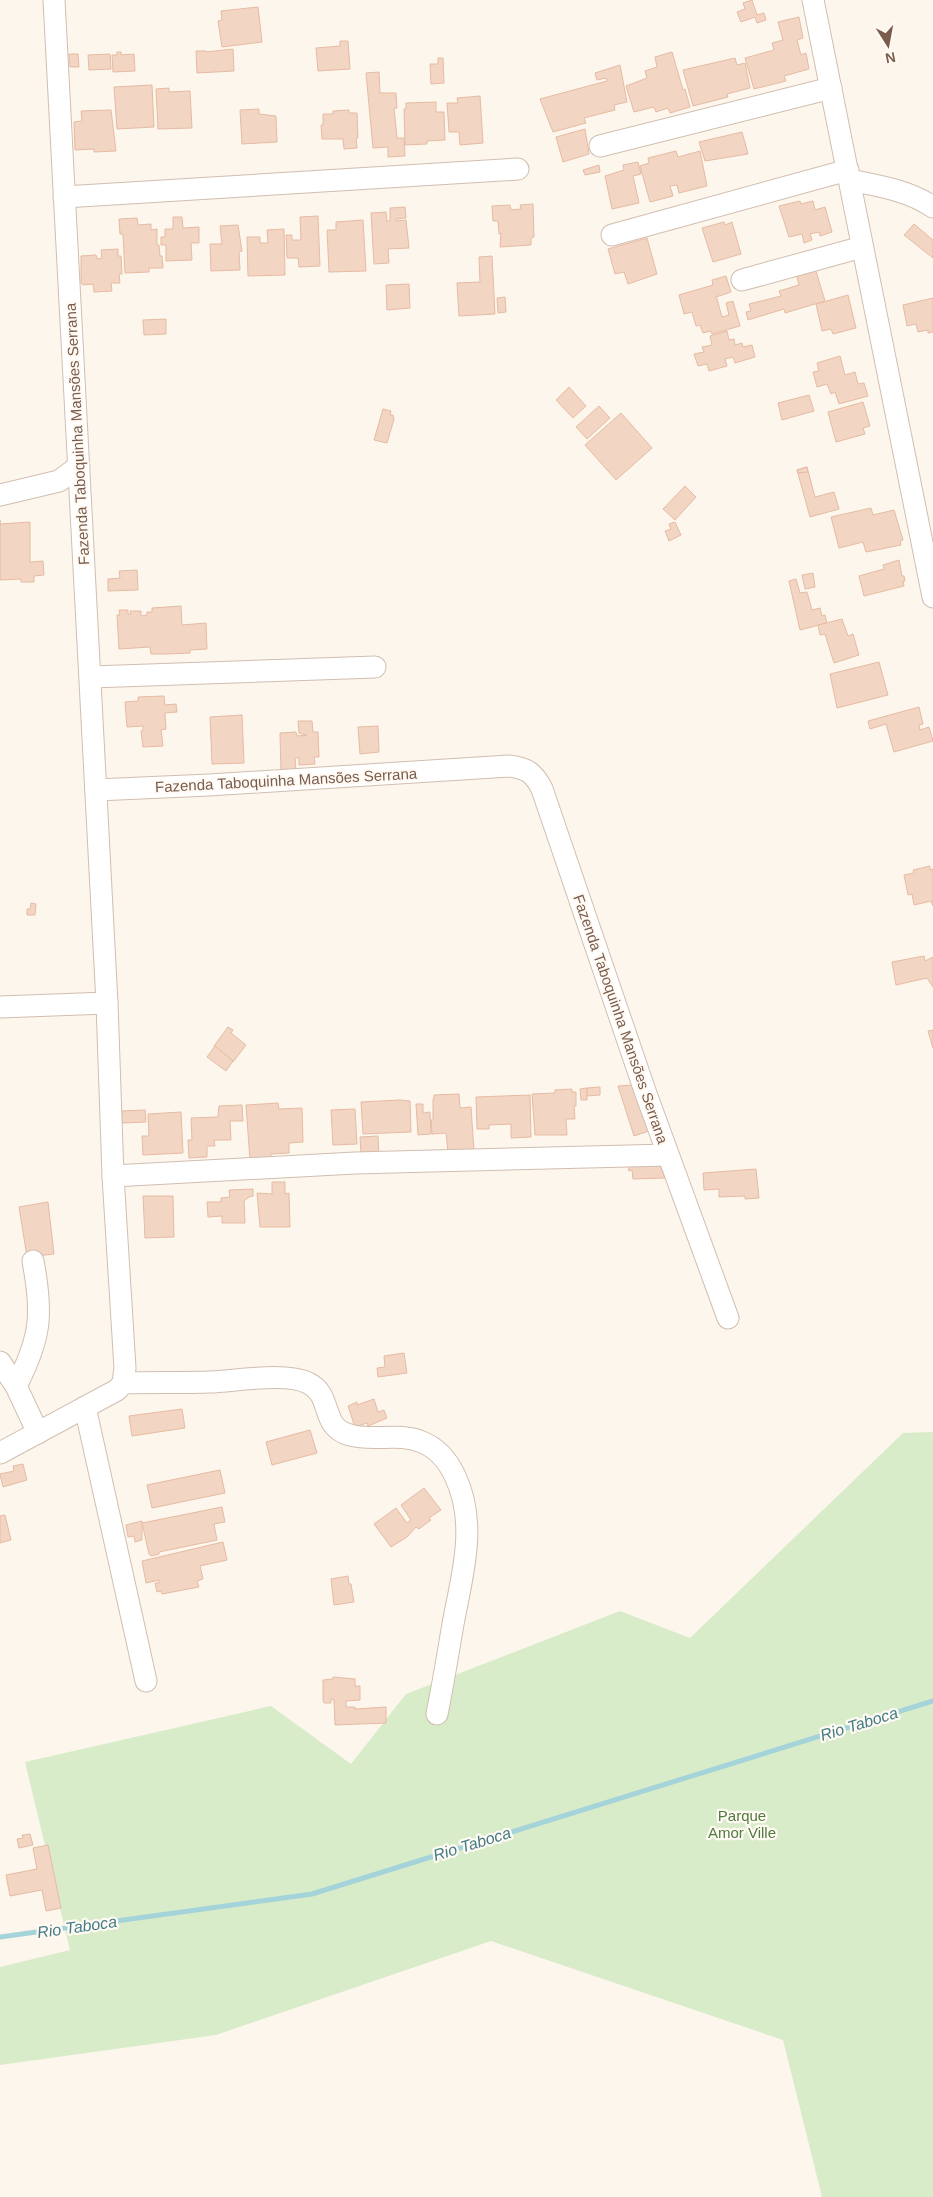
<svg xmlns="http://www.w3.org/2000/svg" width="933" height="2197" viewBox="0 0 933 2197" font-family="Helvetica,sans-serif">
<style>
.green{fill:#d8ecc9}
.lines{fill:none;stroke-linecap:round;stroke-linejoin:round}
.stream{stroke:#a5d3da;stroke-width:5}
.building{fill:#f3d5c3;stroke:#e6bba3}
.minor-casing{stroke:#d1beb0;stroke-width:23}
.minor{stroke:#fff;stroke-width:21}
.labels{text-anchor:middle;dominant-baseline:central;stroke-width:4.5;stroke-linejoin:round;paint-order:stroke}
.street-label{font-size:15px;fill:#7a5c4d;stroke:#fffaf3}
.park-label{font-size:15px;fill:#537a41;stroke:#fffaf3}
.water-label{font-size:16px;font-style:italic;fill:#437c86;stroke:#fffaf3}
</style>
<rect width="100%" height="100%" fill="#fdf6ec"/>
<path class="green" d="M933,1432v765h-111l-39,-157 -292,-99 -275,94 -216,30v-98l70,-17 -45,-188 246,-56 80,58 55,-70 214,-83 70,27 213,-205z"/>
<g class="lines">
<path class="stream" d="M0,1937l312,-43 621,-193"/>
</g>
<g class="building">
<path d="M752,0l5,15 7,-2 2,7 -9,3 -2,-6 -14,5 -4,-10 8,-3 -2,-6z"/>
<path d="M258,7l4,35 -40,5 -4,-26 4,-1 -1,-9z"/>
<path d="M799,17l4,21 -6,2 4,15 5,-2 3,16 -25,7 2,5 -32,8 -9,-31 29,-8 -2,-7 11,-3 -5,-18z"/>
<path d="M340,41h8l2,28 -32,2 -2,-23 24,-2z"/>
<path d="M233,49l1,22 -37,2 -1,-22h10v1z"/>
<path d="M117,52h4v3l13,-1 1,17 -22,1 -1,-17h5z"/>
<path d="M672,52l11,38 2,-1 5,18 -20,6 -2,-5 -12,4 -2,-5 -20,5 -8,-26 21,-8 -2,-7 12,-4 -2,-10z"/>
<path d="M69,54h9l1,13h-9z"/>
<path d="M110,54l1,15 -22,1 -1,-15z"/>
<path d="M438,58h5l1,25 -13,1 -1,-20h8z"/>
<path d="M735,58l2,7 8,-2 5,25 -23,6 1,3 -35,9 -10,-36z"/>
<path d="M620,65l7,37 -13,3 1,5 -31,8 2,5 -33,9 -13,-33 67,-18 -1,-3 -9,2 -2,-7z"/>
<path d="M379,72l1,21h16l1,15h-3l3,30h7l1,18 -17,1v-10l-15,1 -7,-75z"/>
<path d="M152,85l2,42 -37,2 -3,-42z"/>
<path d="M169,88v4l21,-1 2,37 -34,1 -2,-40z"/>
<path d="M480,96l3,47 -23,2 -1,-13h-10l-2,-29h11l-1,-5z"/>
<path d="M436,102v10h8l1,28 -18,1v3l-22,1 -1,-36h2v-6z"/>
<path d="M259,109v5l17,2 1,26 -35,2 -2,-34z"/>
<path d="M111,110l5,41 -22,1v-3l-19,1 -1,-28 8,-1 -1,-10z"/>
<path d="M349,110v3h8l1,25h-2l1,10 -13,1 -1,-10h-21l-1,-14h2v-11h10v-3z"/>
<path d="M585,129l4,25 -26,8 -7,-25z"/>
<path d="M742,132l6,22 -43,7 -6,-19z"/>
<path d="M676,151l2,6 22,-6 7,35 -28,7 -2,-8 -7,1 3,10 -23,6 -10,-36 9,-3 -1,-5z"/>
<path d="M638,162l3,12 -8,2 6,27 -27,6 -7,-33 19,-6 -1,-5z"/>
<path d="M599,165l1,7 -15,3 -2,-5z"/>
<path d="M800,201l1,3 12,-3 2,9 10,-3 7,25 -12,4 -1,-4 -9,2 2,6 -8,3 -2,-9 -13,3 -10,-31z"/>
<path d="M533,204l1,33 -3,1v7l-31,2 1,-14 -2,1 -1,-13h-5l-1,-15 18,-1 1,5 10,-1 -1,-4z"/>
<path d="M405,207l1,11 -10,1v2l10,-1 3,28 -21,1 1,14 -15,1 -3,-51 15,-1 1,9h3v-13z"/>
<path d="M318,216l2,50 -21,1 -1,-9h-11l-1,-23h6v5h9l-1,-23z"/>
<path d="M173,217h9l1,11 16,-1v16h-8l1,17 -26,1v-16h-5v-8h4v-8h8z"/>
<path d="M137,218l1,7 13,-1v6l6,-1v16h2l1,11h2l1,12h-14v4l-24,1 -2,-39h-3l-1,-15z"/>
<path d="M363,220l3,51 -37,1 -2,-42h9v-8z"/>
<path d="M724,222l1,3 7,-3 9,32 -28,8 -11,-34z"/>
<path d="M914,224l19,16v18l-29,-23z"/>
<path d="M238,225l4,26 -3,1 1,18 -29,1 -1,-27h12l-2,-18z"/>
<path d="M284,229l1,46 -37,1 -1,-39h13v6h8l-1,-13z"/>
<path d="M647,238l10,36 -29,10 -4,-12 -9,2 -7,-25z"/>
<path d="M118,249v7h3l1,18h-3l1,9h-9l1,8 -18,1 -1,-8 -10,1 -2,-2v-27l15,-1 1,4 5,-1 -1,-8z"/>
<path d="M492,256l3,58 -36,2 -2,-33 23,-1 -1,-25z"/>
<path d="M815,268l10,33 -40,12 -1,-4 -36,11 -2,-8 5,-1 -2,-7 32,-8 -2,-5 20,-6 -3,-12z"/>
<path d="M726,276l5,16 -15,5 1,2 5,18 7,-2 -3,-12 7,-2 7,25 -28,8 -1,-3 -8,2 -3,-8 -4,1 -4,-14 -8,2 -5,-19 34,-10 -1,-5z"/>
<path d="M409,284l1,24 -23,2 -1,-25z"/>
<path d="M848,295l8,33 -23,6 -2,-5 -9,2 -6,-27z"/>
<path d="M505,297l1,15 -8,1 -1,-15z"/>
<path d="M933,298v34l-5,1v-3l-10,2 -2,-8 -9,2 -4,-21z"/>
<path d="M166,319v15l-22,1 -1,-15z"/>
<path d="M727,331l2,9 5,-1 1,6 7,-2 1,4 9,-2 3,12 -20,6 -2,-6 -8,2 2,7 -18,5 -2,-7 -9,2 -4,-12 10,-2 -2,-5 10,-2 -2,-9z"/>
<path d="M840,356l5,19 10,-3 3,12 6,-1 4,13 -29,8 -4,-12 -4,2 -4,-10 -10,3 -4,-15 6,-1 -2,-8z"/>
<path d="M569,387l17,19 -13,12 -17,-18z"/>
<path d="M809,395l5,16 -32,9 -4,-17z"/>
<path d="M863,402l7,24 -7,2 2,6 -29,8 -8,-30z"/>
<path d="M599,406l11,12 -23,21 -11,-12z"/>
<path d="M383,409l8,2 -1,4h3l1,4 -7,24 -13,-3z"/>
<path d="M621,413l31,35 -36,32 -31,-35z"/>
<path d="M807,467l8,30 19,-5 5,17 -29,8 -13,-47z"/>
<path d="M807,467l1,5 -10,1 -1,-3z"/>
<path d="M685,486l11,11 -21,23 -12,-11z"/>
<path d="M871,508l2,7 21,-5 9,30 -3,1 1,4 -35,7 -3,-10 -24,6 -8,-31z"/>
<path d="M0,520v4l30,-2v40l13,-1 1,14 -10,1v6h-13v-3l-21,1z"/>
<path d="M675,522l6,13 -12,6 -4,-10 6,-2 -2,-5z"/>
<path d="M899,560l3,16h2l1,5h-2l1,5 -40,10 -5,-20 25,-7 -1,-4z"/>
<path d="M137,570l1,20 -30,1v-12l12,-1 -1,-7z"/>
<path d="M813,573l2,14 -10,2 -3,-14z"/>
<path d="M796,579l4,14 7,-1 5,18 8,-2 2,8 3,-1 2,8 -27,7 -11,-49z"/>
<path d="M181,606l1,19 24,-2 1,26 -17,1v3l-23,1h-16l-1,-7 -31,2 -2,-34h3l-1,-5h9v4h3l-1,-3h11v5l6,-1v-3h5v-4z"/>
<path d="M842,619l6,17 5,-2 6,21 -25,8 -9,-29 -5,1 -2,-10z"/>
<path d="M879,662l9,33 -51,13 -7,-34z"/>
<path d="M164,696l1,9 11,-1 1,8 -12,1 1,16 -5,1 2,16 -20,1 -2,-16 2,-1v-4l-16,1 -2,-25 13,-1v-4z"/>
<path d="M919,707l4,17 -4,1 1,5 9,-3 4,14 -39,11 -8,-28 -16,5 -2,-8z"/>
<path d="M242,715l2,48 -32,1 -2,-47z"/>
<path d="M298,721h14l1,11h5l1,25h-5l1,7 -16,1v-7h-4l1,14 -15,1 -1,-40 16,-1 1,4 10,-1 -8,-2z"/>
<path d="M378,726l1,26 -19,2 -2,-27z"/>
<path d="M930,866v4l3,-1v37l-2,-5 -17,4 -2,-11 -4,1 -4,-20 10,-2 -1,-3z"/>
<path d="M31,903l5,1 -1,11h-8v-6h3z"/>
<path d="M924,956l1,5 8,-4v30l-6,-9 -31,7 -4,-23z"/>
<path d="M228,1027l5,3 -2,3 15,12 -13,17 -19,-16z"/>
<path d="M933,1030v18l-5,-17z"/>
<path d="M215,1046l18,15 -7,10 -19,-14z"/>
<path d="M633,1085l16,46 -15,5 -16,-50z"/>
<path d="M600,1087v8l-13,1v-8z"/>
<path d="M587,1088v12h-6l-1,-11z"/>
<path d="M572,1089v3h4v14h-2l1,13h-9l1,16h-32l-3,-41 23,-1v-3z"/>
<path d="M459,1094l1,14 11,-1 3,44 -26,1 -2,-19 -14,1 -1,-14h2v-21h1v-4z"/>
<path d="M530,1095l1,42 -20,1v-14l-22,1v4h-12l-1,-32z"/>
<path d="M400,1100l10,1 1,31 -48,2 -2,-32z"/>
<path d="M278,1103l1,6 23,-1 1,34 -14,1v10l-18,1v7l-21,-1 -4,-55z"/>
<path d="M416,1104h7v9l7,-1 1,22 -13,1z"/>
<path d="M242,1105l1,16h-13l1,19h-17l1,6h-8v11l-18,1 -1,-18h4l-1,-22 27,-1 1,-11z"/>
<path d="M355,1109l2,35 -24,1 -2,-35z"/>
<path d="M145,1110l1,12 -24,1v-12z"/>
<path d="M181,1112l2,41 -40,2 -1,-19h7l-1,-22z"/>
<path d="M378,1136l1,19h-18l-1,-18z"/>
<path d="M660,1165l5,13 -32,1 -1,-9 -3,1 -1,-5z"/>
<path d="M756,1169l3,29 -14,1v-3l-26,1v-8l-15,1 -1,-17z"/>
<path d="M272,1182h13v12l4,-1 1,34h-30l-3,-34 15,1z"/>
<path d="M253,1189v7l-4,1 -5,4 1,22h-23v-7l-14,1 -1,-15h14v-4l9,-1 -1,-7z"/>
<path d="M143,1196h30l1,41 -29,1z"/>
<path d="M48,1202l6,52 -27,3 -8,-50z"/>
<path d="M404,1353l3,20 -29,4 -1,-9 8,-1 -1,-11z"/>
<path d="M374,1399l4,13 6,-2 3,8 -19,8 -1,-3 -12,4 -7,-21 9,-4v3z"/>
<path d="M182,1409l3,19 -53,8 -3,-20z"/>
<path d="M310,1430l7,23 -45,12 -6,-23z"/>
<path d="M23,1464l4,16 -24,7 -3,-13 14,-3 -1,-5z"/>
<path d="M220,1470l5,23 -73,15 -5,-23z"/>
<path d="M424,1488l17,22 -12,8 2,2 -12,9 -3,-2 -9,10 -16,10 -17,-23 22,-16 11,15 4,-3 -10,-15z"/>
<path d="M222,1507l3,15 -11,2 3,16 -58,12v2l-8,2 -2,-2 -7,-31z"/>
<path d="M5,1515l6,25 -11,3v-27z"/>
<path d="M142,1521v19l-7,2 -1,-6 -6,1 -2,-12z"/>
<path d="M223,1542l4,18 -27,6 3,13 -6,2 2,6 -37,7 -1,-3 -4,1 -2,-9h4v-3l-13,3 -4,-22z"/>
<path d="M348,1576l1,8h2l3,18 -20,3 -3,-26z"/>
<path d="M333,1677l22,2v7h5v14l-14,1v6h9v2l31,-2v16l-51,2 -1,-25 -3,-1v4h-7l-1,-3v-20l10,-1z"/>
<path d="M30,1834l3,11 -14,3 -2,-9 6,-1 -1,-3z"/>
<path d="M48,1845l13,63 -15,3 -4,-21 -32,6 -4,-21 31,-6 -4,-21z"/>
</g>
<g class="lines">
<g class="minor-casing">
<g id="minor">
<path d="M813,0l120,597"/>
<path d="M600,146l231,-58"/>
<path d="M850,180c29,6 58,10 83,27"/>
<path d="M64,197l454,-28"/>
<path d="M612,235l236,-65"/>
<path d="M742,280l120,-33"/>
<path d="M0,495l59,-14 20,-15"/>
<path d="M91,677l284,-10"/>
<path d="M96,790l113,-5 300,-19c18,2 25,7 33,23l103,302 83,227"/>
<path d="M0,1007l107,-4"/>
<path d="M113,1176l242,-13 313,-8"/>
<path d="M0,1362l16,24 22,47"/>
<path d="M123,1383c29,-1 58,0 87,-1 26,-1 76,-10 98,1 26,12 11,44 42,52 24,7 48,-3 72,7 15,6 26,19 33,34 23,48 7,99 -2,148 -5,30 -10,60 -16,90"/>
<path d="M16,1386c25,-48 27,-72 17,-125"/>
<path d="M85,1407l61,274"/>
<path d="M0,1453l117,-63 6,-7 2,-15 -12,-192 -6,-173 -53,-1003"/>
</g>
</g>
<use href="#minor" class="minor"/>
</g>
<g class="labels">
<g class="street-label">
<text transform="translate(77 434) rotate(-93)">Fazenda Taboquinha Mansões Serrana</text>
<text transform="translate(286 780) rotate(-3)">Fazenda Taboquinha Mansões Serrana</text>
<text transform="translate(621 1019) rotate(71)">Fazenda Taboquinha Mansões Serrana</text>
</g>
<g class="park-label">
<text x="742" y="1815">Parque<tspan x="742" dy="17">Amor Ville</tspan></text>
</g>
<g class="water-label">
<text transform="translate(859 1724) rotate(-17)">Rio Taboca</text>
<text transform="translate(472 1844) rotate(-17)">Rio Taboca</text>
<text transform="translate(77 1927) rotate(-8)">Rio Taboca</text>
</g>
</g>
<g transform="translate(888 45) rotate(169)" stroke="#fffaf3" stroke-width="4" paint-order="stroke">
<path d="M0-4L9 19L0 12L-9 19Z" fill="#7a5c4d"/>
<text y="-8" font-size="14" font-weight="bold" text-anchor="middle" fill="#7a5c4d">N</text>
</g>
</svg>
